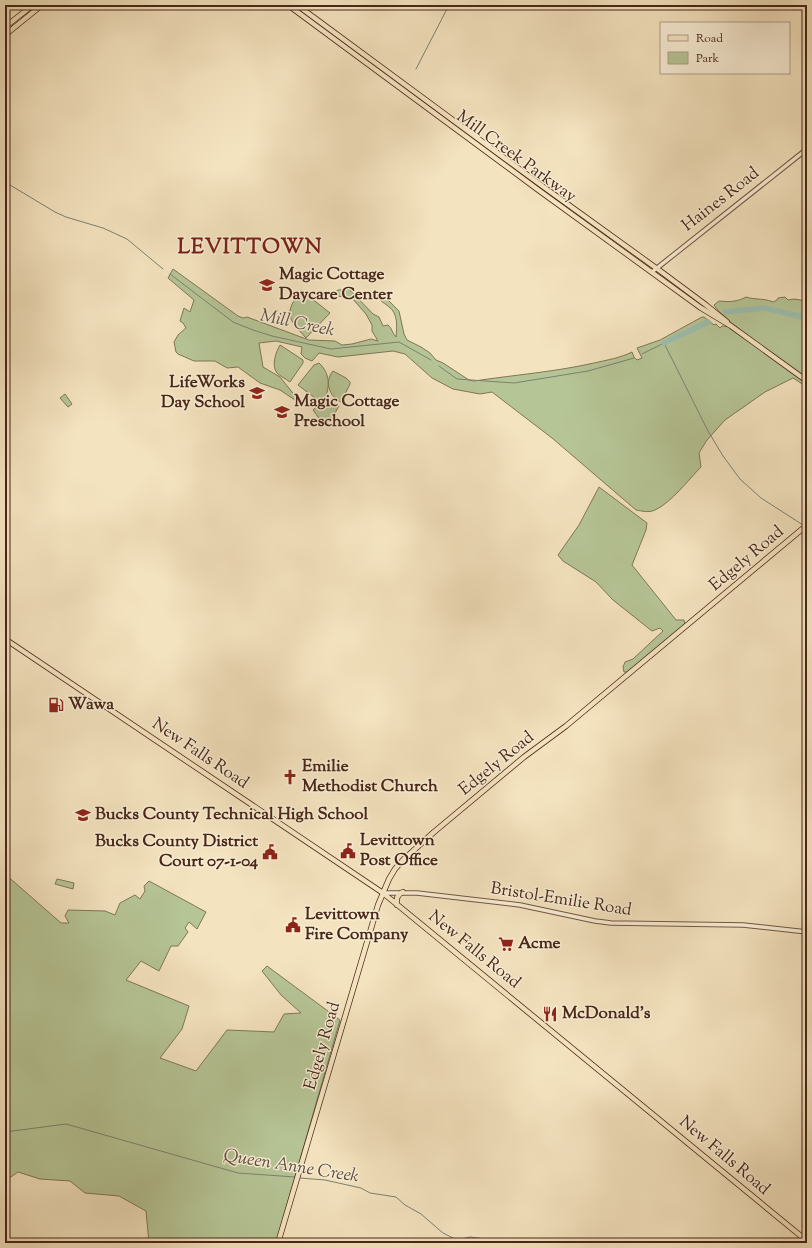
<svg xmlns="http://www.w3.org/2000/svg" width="812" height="1248" viewBox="0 0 812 1248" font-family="'Sorts Mill Goudy',serif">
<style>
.green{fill:#b6c596;stroke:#807657}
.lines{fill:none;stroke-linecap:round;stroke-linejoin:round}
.stream{stroke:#7b8272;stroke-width:1}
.river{stroke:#9cbeae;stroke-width:5.5}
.minor-casing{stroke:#745642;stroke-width:5.5}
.major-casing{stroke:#492718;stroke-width:6}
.minor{stroke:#f8edd5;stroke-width:3.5}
.major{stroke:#f4e3bf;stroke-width:4.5}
.labels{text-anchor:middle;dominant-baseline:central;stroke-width:3;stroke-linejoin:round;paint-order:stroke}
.street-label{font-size:17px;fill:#492718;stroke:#f8edd5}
.poi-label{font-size:17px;font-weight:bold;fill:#492718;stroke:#f8edd5;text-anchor:start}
.water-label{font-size:18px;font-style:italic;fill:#5e4d3e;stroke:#f8edd5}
.district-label{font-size:21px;font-weight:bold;letter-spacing:1px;fill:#7a1f14;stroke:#f8edd5}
</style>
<rect width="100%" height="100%" fill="#f4e3bf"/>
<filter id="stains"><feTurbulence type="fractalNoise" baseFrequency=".005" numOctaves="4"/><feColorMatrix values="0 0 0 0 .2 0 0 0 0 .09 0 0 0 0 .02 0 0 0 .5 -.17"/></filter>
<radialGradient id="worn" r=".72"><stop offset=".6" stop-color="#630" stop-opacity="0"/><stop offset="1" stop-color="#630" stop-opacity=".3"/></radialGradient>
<g class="green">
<path d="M173,269l65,47 5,2 4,-1 62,23 26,1 7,4 10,-1 19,-5 7,2 -6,-10v-6l-6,-11 -15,-17 -17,-1v-3l4,-3 11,-1 24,25 6,3 4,9 5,-1c4,3 4,8 8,12 1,-10 2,-24 -7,-30 -4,-4 -9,-5 -11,-11l2,-3 6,5 13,13 5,23 3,6 14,7 9,6 6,7 7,3 26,17 5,1c40,-6 80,-9 120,-18 13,-3 26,-5 38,-11l2,5 3,3 5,-2 -5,-10 23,-8 42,-23h2l10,8 2,-1 4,4 2,-2 12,1c-3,-8 -15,-13 -20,-22l5,-4c10,1 18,1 27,-4 9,3 18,1 27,5l4,-2 1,-2 7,-1 3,3 6,-1 13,2v86l-14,-9 -28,14 -40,28 -18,20 -8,13 2,14c-12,12 -30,36 -46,43 -6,3 -13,1 -19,0l-84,-72 -60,-46 -12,2 -27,-5 -21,-11 -27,-24 -12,-3 -55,6 -19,-4 -7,8 -7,-3 -4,-4 1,-7 -26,-6 -17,2 4,24 17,10 16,20 -1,3 -15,-10 -20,-7 -22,-16 -11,1 -12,-7h-21l-16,-7 -2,-2 -2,-10 4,-7 8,-7 -3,-5 -3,-2 4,-13 6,4 4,-12 -26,-22z"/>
<path d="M301,290l29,23 -24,25c-19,-21 -22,-24 -5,-48z"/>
<path d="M280,345l23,15v3l-13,19c-4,-3 -10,-6 -13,-9 -6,-8 -1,-21 3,-28z"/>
<path d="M319,363c11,10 12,25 4,38h-4l-21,-16 16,-20z"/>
<path d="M333,371l13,7 4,4v2l-9,18c-12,-6 -17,-20 -8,-31z"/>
<path d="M65,394l7,10 -4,3 -8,-9z"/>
<path d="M324,402h8l7,4 -8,14 -7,2 -3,-1 -8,-11 6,-6z"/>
<path d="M599,487l48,36 -1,7 -14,35 44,55h8l1,4 -43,36 -15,12h-3l-1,-5 2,-5 8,-3 30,-28 -3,-3 -8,3 -39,-31 -17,-18 -33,-21 -5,-6 21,-30z"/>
<path d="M5,874l56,49h8l-4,-7 3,-6 37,1 10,4 5,-12 15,-8 5,4 5,-8 -1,-5 5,-5 57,31 -9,17 -8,-7 -4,6 3,4 -10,14h-7l-12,25 -18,-10 -15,19 63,26 -7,23 -22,29 36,13 31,-41 47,2 10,-18 17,-1 -20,-18 -19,-24 5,-5 73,54 -64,223h-127l-3,-32 -27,-15 -34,-3 -15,-12 -30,-2 -22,-7 -13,9z"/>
<path d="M57,879l17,4 -1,6 -18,-5z"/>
</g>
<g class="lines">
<g class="stream">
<path d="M416,69l33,-64"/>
<path d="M5,182l50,30 11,5 37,11 24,11 36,30"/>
<path d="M170,274l63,48 20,8 19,6 59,13 68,-7 32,18"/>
<path d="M642,354l22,-11 44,88 15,25 17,23 21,19 42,27"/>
<path d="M439,366l18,13 57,4 74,-12 46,-13"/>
<path d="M5,1132l61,-8 172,49 57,4"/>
<path d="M300,1178l25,2 36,8 9,5 26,4 9,8 16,9 22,19 14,7 13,-3 16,2 6,4"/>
</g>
<g class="river">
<path d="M725,312l39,-4 43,10"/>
<path d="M664,343l44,-21"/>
</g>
<g class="minor-casing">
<g id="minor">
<path d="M652,272l155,-123"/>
<path d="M383,893h34l103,12 75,16 16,2 132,2 64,7"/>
</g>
</g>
<g class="major-casing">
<g id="major">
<path d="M288,5l249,184 164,119 30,18 76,55"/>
<path d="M297,5l244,180 122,88 43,32 21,17"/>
<path d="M5,27l28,-22"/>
<path d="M5,35l37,-30"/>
<path d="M5,639l378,254 424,348"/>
<path d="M397,905c-1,-6 0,-11 6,-13"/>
<path d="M278,1243l100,-338 11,-26 6,-10 8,-9 31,-28 90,-75 42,-31 241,-201"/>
</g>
</g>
<use href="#minor" class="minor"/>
<use href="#major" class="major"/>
</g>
<defs>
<g id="school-bare" transform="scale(1.2)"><path d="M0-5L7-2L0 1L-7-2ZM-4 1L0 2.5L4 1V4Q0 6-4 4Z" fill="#8f2418" stroke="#f8edd5" stroke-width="2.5" paint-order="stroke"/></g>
<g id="fuel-bare" transform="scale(1.2)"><path d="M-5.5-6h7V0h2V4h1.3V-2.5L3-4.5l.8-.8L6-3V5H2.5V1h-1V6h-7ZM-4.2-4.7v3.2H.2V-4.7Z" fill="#8f2418" stroke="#f8edd5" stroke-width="2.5" paint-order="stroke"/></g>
<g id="church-bare" transform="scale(1.2)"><path d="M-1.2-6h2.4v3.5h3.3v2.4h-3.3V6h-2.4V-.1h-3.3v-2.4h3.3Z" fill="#8f2418" stroke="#f8edd5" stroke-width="2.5" paint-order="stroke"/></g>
<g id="civic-bare" transform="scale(1.2)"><path d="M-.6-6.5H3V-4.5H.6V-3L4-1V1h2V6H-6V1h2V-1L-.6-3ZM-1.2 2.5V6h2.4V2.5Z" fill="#8f2418" stroke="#f8edd5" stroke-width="2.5" paint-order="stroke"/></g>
<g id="supermarket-bare" transform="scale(1.2)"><path d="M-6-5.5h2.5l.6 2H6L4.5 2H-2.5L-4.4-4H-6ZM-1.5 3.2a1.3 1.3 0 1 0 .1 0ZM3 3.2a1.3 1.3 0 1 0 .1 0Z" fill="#8f2418" stroke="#f8edd5" stroke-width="2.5" paint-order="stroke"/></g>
<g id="restaurant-bare" transform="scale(1.2)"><path d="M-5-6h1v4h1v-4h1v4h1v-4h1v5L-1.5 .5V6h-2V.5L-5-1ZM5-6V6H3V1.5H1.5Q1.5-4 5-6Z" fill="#8f2418" stroke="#f8edd5" stroke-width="2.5" paint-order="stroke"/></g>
</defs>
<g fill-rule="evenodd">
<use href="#school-bare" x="267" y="285"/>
<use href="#school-bare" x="257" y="393"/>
<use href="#school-bare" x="282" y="412"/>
<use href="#fuel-bare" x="56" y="705"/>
<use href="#church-bare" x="290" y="777"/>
<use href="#school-bare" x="83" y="815"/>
<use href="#civic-bare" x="348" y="851"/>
<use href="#civic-bare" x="270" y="852"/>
<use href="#civic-bare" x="293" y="925"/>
<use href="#supermarket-bare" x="506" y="944"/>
<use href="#restaurant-bare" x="550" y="1014"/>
</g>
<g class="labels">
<g class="street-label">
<text transform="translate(516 157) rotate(36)">Mill Creek Parkway</text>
<text transform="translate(721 200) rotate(-38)">Haines Road</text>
<text transform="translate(747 559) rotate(-40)">Edgely Road</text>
<text transform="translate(200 754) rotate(34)">New Falls Road</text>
<text transform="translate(497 764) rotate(-39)">Edgely Road</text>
<text transform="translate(561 900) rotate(9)">Bristol-Emilie Road</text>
<text transform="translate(474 950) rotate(39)">New Falls Road</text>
<text transform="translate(323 1046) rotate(-74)">Edgely Road</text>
<text transform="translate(724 1156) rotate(40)">New Falls Road</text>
</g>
<g class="poi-label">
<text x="279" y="275">Magic Cottage<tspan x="279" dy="20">Daycare Center</tspan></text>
<text x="245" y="383" text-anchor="end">LifeWorks<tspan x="245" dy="20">Day School</tspan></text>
<text x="294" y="402">Magic Cottage<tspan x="294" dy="20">Preschool</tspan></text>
<text x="68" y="705">Wawa</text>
<text x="302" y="767">Emilie<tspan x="302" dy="20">Methodist Church</tspan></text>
<text x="95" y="815">Bucks County Technical High School</text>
<text x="360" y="841">Levittown<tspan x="360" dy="20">Post Office</tspan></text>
<text x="258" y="842" text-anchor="end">Bucks County District<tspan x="258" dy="20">Court 07-1-04</tspan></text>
<text x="305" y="915">Levittown<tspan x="305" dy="20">Fire Company</tspan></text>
<text x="518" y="944">Acme</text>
<text x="562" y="1014">McDonald's</text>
</g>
<g class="water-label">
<text transform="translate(297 324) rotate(12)">Mill Creek</text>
<text transform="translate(291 1167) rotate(9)">Queen Anne Creek</text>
</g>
<g class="district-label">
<text x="250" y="248">LEVITTOWN</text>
</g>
</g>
<rect width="812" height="1248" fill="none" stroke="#f4e3bf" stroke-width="20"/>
<rect x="6" y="6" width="800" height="1236" fill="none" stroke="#492718" stroke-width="2"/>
<rect x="10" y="10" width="792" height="1228" fill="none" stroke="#492718"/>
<rect x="660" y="22" width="130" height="52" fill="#f8edd5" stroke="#b29e89"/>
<rect x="668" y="35" width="20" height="6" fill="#f4e3bf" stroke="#b29e89"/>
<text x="696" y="42" font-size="12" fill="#492718">Road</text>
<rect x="668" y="52" width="20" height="12" fill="#b6c596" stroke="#b29e89"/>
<text x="696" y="62" font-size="12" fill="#492718">Park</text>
<rect width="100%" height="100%" filter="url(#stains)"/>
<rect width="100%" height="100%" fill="url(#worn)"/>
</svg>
